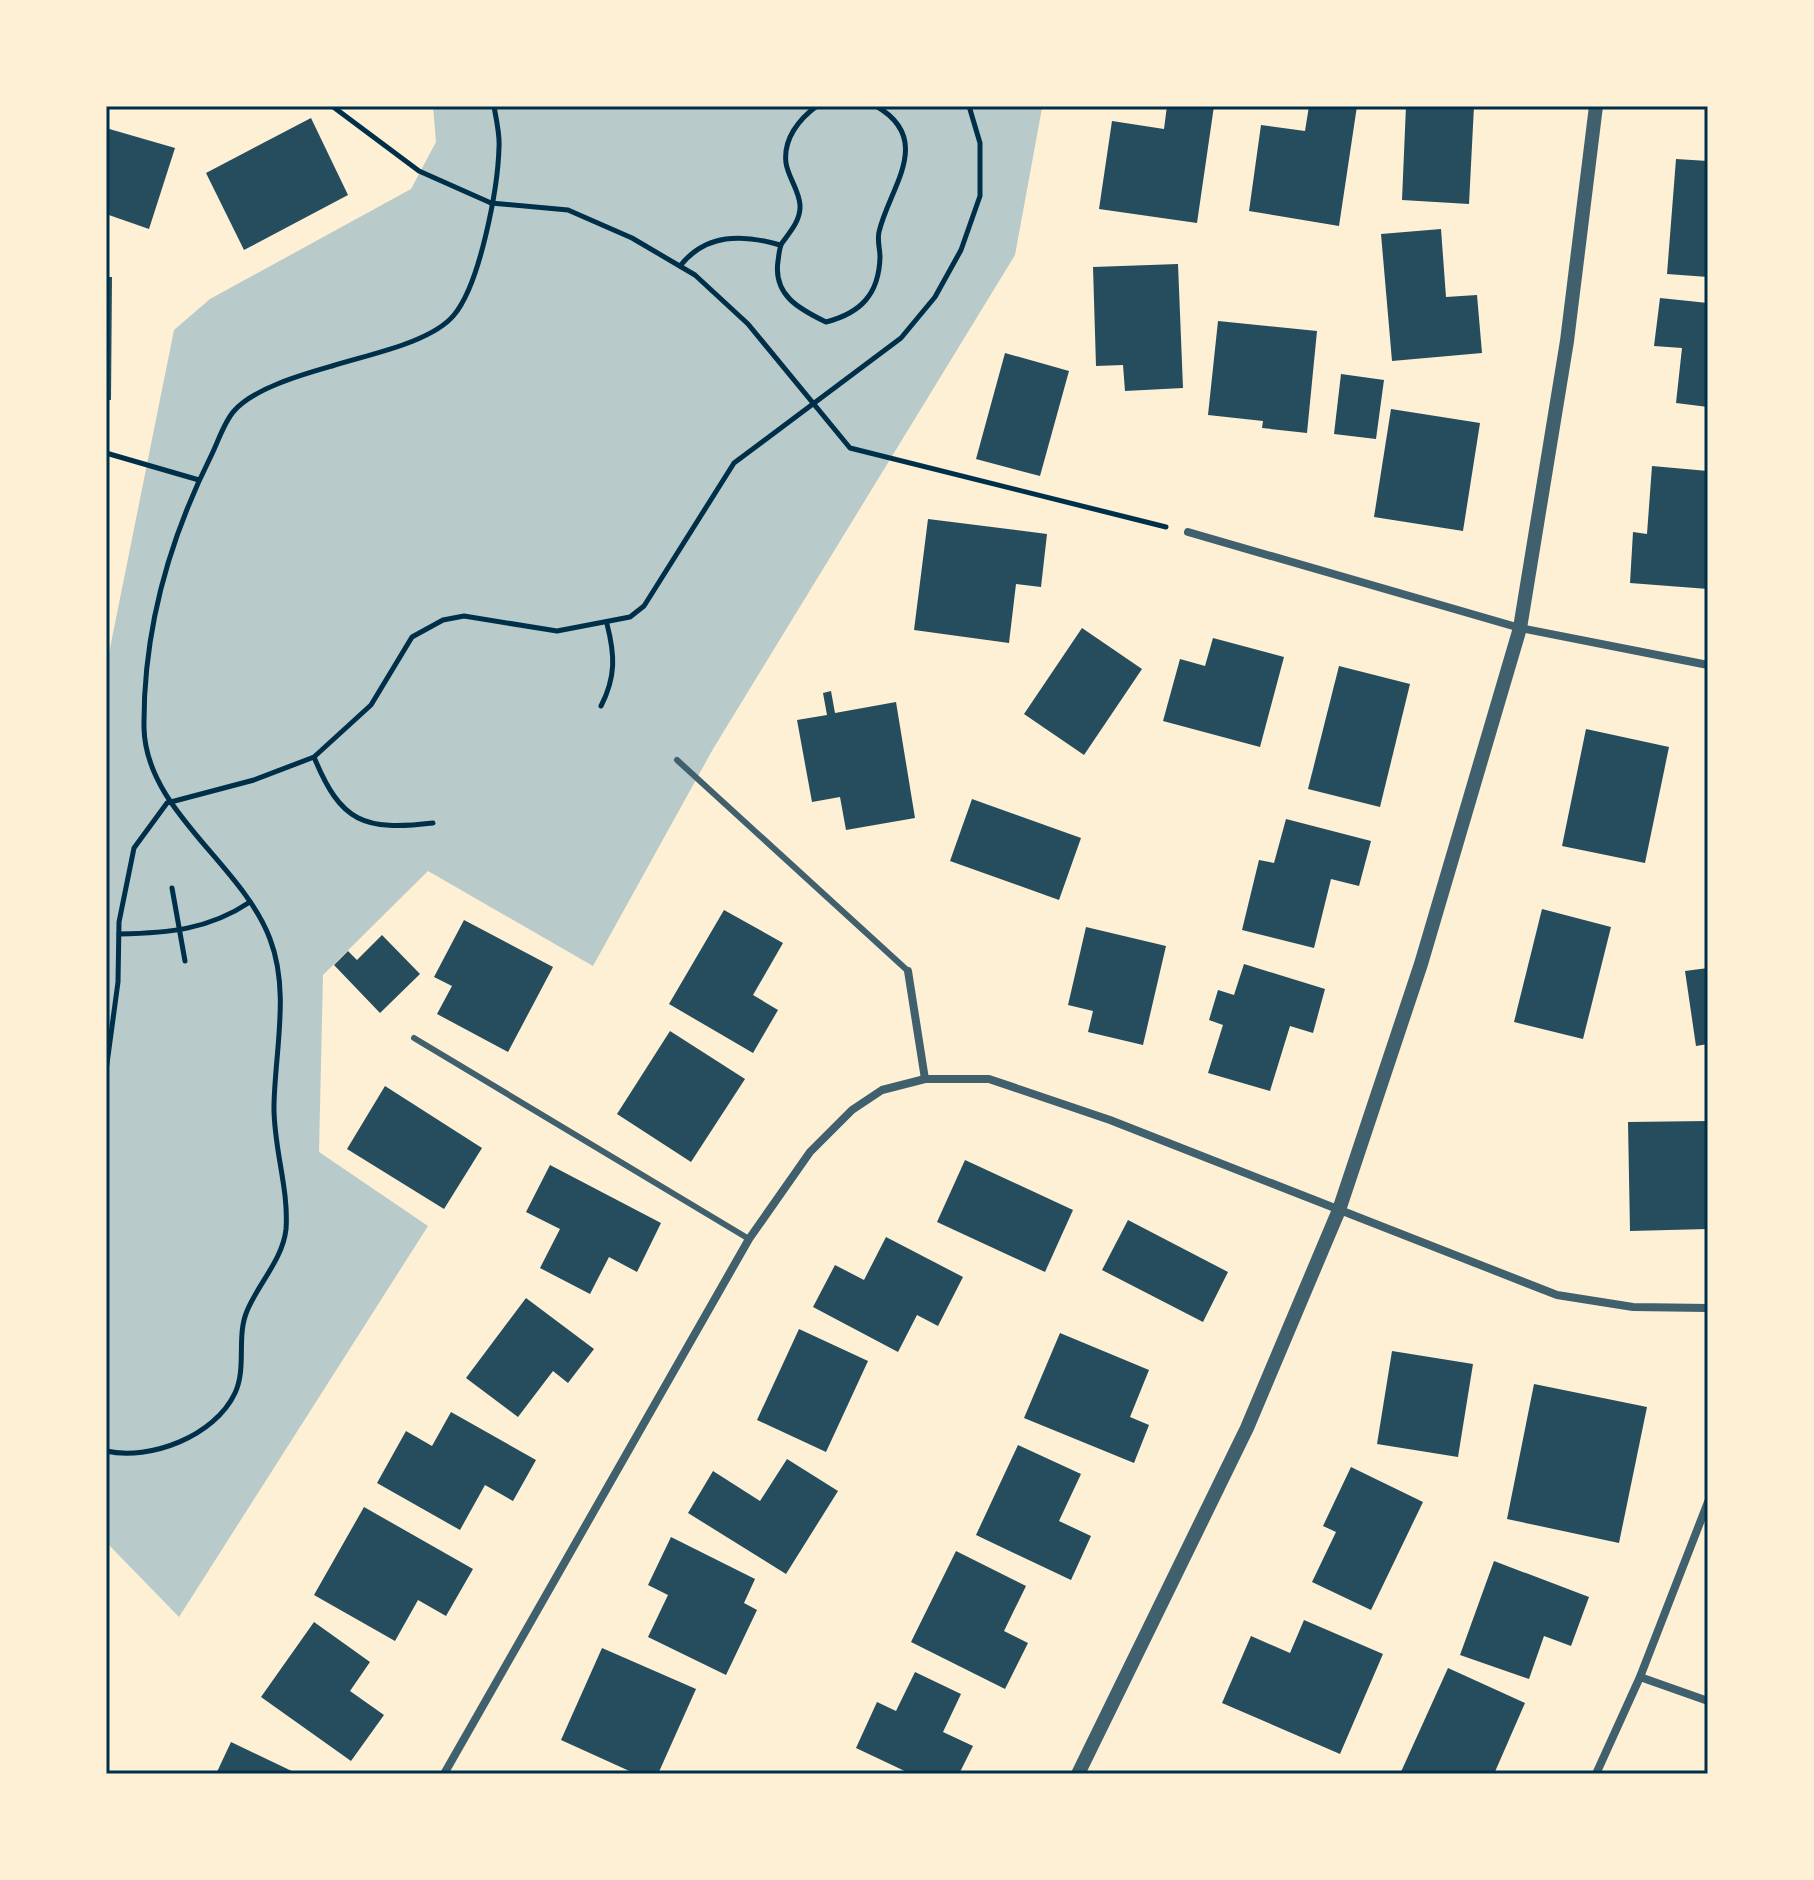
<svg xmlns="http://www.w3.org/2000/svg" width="1814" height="1880" viewBox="0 0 1814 1880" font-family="Cabin,sans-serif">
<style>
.green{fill:#b9caca}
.building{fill:#264d5e}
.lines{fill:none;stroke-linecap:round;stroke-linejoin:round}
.path{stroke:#003049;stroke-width:5}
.service{stroke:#3f606c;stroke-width:6}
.minor{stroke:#3f606c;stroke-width:8}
.tertiary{stroke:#3f606c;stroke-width:14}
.neatline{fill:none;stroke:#003049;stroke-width:3}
</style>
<rect width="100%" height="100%" fill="#fdf0d5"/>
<path class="green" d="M433,106l609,2 -27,147 -302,494 -120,217 -165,-95 -105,104 -4,177 109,74 -249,391 -73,-75v-874l68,-338 36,-31 201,-110 25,-47z"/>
<g class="building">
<path d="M1167,106h47l-17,117 -98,-14 13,-88 52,8z"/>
<path d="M1309,106h48l-18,120 -90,-15 12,-86 44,6z"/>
<path d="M1406,106h68l-5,98 -67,-4z"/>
<path d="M311,118l37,77 -104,55 -38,-77z"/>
<path d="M106,128l69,20 -26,81 -43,-15z"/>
<path d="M1676,159l32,2v116l-41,-3z"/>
<path d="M1441,229l5,68 31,-2 5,58 -90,8 -11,-127z"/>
<path d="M1178,264l5,124 -58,3 -2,-26 -27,1 -3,-99z"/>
<path d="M106,277h6l-1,123h-5z"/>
<path d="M1660,298l48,5v104l-32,-4 6,-55 -28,-2z"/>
<path d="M1218,321l99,10 -10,102 -45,-5 1,-7 -55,-6z"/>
<path d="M1005,353l64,18 -29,105 -64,-17z"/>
<path d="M1341,374l43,6 -8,59 -42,-5z"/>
<path d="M1391,409l89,14 -17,108 -89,-14z"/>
<path d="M1652,466l56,5v118l-78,-6 3,-51 14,2z"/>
<path d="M928,519l119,15 -6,53 -25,-3 -7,59 -95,-13z"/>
<path d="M1082,628l60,41 -58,86 -60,-41z"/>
<path d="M1213,638l71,19 -24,90 -97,-26 17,-62 25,7z"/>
<path d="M1339,666l71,18 -30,123 -72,-18z"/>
<path d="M831,691l4,22 61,-11 19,116 -69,12 -6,-33 -28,5 -15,-82 30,-5 -4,-22z"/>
<path d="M1586,729l83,18 -24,116 -83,-17z"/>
<path d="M972,799l109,39 -22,62 -109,-39z"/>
<path d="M1286,819l85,22 -12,45 -28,-7 -17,69 -72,-18 17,-70 15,3z"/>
<path d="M1542,909l69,18 -28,112 -69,-17z"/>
<path d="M724,910l59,33 -30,52 25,15 -25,43 -84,-49z"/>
<path d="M464,920l89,47 -45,85 -71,-38 15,-28 -18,-9z"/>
<path d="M1086,927l80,19 -23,99 -55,-13 5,-21 -25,-6z"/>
<path d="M382,935l38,39 -40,39 -46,-48 14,-14 9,9z"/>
<path d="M1244,964l81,25 -12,44 -23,-7 -20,65 -62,-18 15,-48 -14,-5 9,-30 16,5z"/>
<path d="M1708,968v76l-12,2 -11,-75z"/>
<path d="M670,1031l75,48 -54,83 -74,-48z"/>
<path d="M385,1086l97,62 -38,61 -97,-60z"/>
<path d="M1708,1121v108l-78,2 -2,-109z"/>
<path d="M965,1160l108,50 -28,62 -108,-50z"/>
<path d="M550,1165l111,58 -24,49 -28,-15 -19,37 -50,-26 20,-39 -34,-17z"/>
<path d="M1128,1220l100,52 -25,50 -101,-52z"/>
<path d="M886,1237l77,40 -25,49 -21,-11 -19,37 -85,-45 22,-42 29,15z"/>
<path d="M526,1298l68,51 -26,34 -15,-12 -35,46 -52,-39z"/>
<path d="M799,1329l69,32 -42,91 -69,-32z"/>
<path d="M1060,1333l89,37 -19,47 19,8 -15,38 -110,-45z"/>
<path d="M1392,1351l81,13 -15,93 -81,-13z"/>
<path d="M1534,1384l113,23 -28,136 -112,-24z"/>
<path d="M451,1412l85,48 -23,41 -28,-16 -25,45 -83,-47 29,-52 26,15z"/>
<path d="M1018,1445l63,29 -22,47 32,15 -20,44 -95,-45z"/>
<path d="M787,1459l51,32 -52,83 -98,-61 25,-42 47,30z"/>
<path d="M1351,1467l72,35 -52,108 -59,-28 24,-50 -13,-6z"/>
<path d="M364,1507l109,62 -27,47 -28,-16 -23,41 -81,-46z"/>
<path d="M671,1537l84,42 -11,24 13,7 -31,65 -78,-38 20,-42 -20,-10z"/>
<path d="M956,1551l70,35 -22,45 24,12 -23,46 -94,-47z"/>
<path d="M1494,1561l95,36 -18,49 -27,-10 -15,43 -69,-24z"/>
<path d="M1304,1620l79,34 -43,100 -118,-51 29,-67 39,17z"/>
<path d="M314,1622l56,40 -20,29 34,24 -33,46 -90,-64z"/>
<path d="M602,1648l94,41 -38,85h-22l-75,-34z"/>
<path d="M1448,1668l77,35 -31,71h-94z"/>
<path d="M915,1672l46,22 -18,38 30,14 -14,28h-48l-55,-26 21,-46 19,9z"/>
<path d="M231,1742l67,32h-82z"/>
</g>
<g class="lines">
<g class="path">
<path d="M332,106l87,65 72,32 77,7 64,28 63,37 53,49 102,124 316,79"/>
<path d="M817,106c-18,13 -34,33 -31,57 2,14 13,27 14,42 1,15 -10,27 -18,38 -3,5 -3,12 -4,18 -5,34 21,48 48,61 35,-9 53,-28 54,-65 0,-8 -3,-17 -1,-25 10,-44 56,-92 -3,-126"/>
<path d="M680,266c26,-33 63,-32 100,-21"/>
<path d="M106,453l93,27"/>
<path d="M601,706c15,-29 14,-51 6,-82"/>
<path d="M314,757c27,66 50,74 119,66"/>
<path d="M172,888l13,73"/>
<path d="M119,934c49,-1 89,-4 131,-32"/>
<path d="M106,1071l12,-89 1,-60 15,-74 33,-45 87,-23 60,-23 57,-52 41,-68 31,-17 21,-4 93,15 73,-14 14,-11 90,-143 167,-125 34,-41 26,-47 19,-54v-53l-11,-37"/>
<path d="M106,1451c44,10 109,-15 129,-58 12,-26 1,-56 12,-82 11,-27 36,-52 39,-82 3,-41 -13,-83 -12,-124 1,-54 16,-114 -4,-166 -28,-75 -124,-128 -126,-211 -1,-95 25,-188 67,-272 7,-14 13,-34 23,-45 20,-23 70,-37 98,-45 34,-11 99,-23 122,-51 26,-31 44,-127 45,-168 1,-13 -3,-28 -5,-41"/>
</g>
<g class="service">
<path d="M677,760l231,211"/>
<path d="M414,1038l335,201"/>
</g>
<g class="minor">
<path d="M1188,532l332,96 188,37"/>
<path d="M908,971l17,108"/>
<path d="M1640,1677l68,24"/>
<path d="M444,1774l305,-535 61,-87 42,-42 30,-20 43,-11h64l121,41 447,175 76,12 75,1"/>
<path d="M1596,1774l44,-97 68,-175"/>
</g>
<path class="tertiary" d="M1078,1774l169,-346 92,-218 82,-246 99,-336 47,-287 29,-235"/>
</g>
<rect width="1814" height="1880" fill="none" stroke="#fdf0d5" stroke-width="216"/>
<rect x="108" y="108" width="1598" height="1664" class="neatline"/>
</svg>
